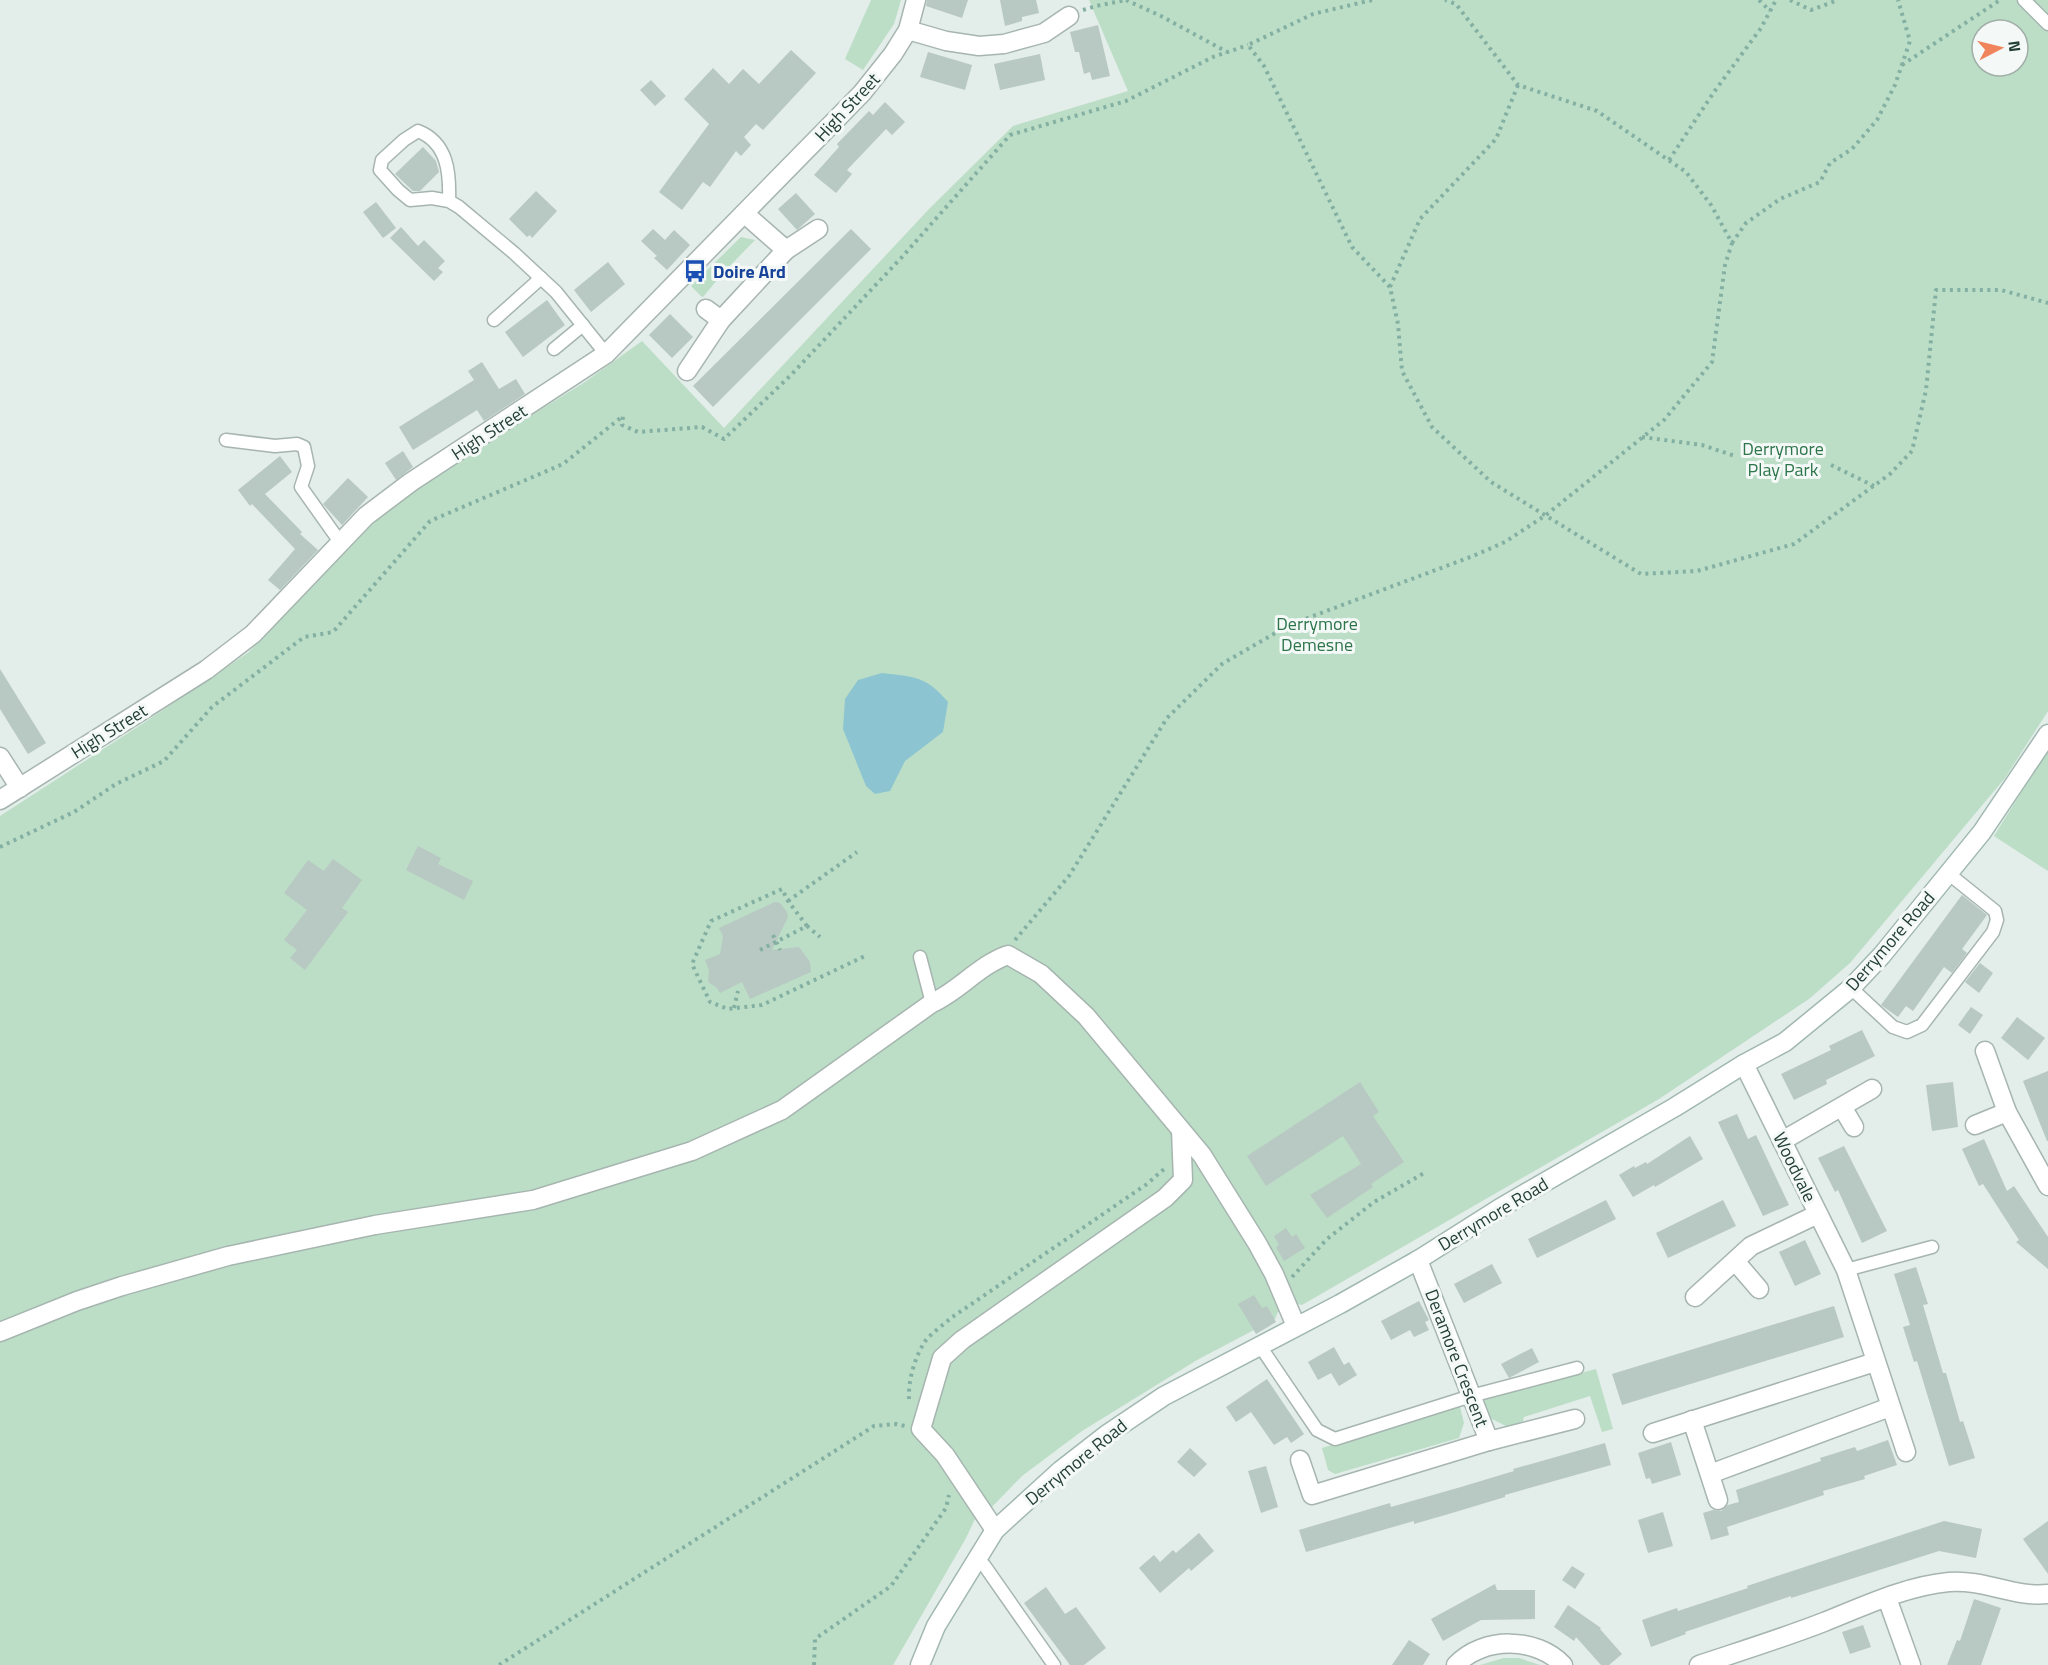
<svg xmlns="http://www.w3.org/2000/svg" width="2048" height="1665" viewBox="0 0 2048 1665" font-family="'Titillium Web',sans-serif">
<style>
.green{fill:#bcdec6;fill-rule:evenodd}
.water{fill:#8cc5d1}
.building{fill:#b8c8c2}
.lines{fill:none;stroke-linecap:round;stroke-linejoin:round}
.lane-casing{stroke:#a6b5b0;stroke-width:15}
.street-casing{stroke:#a6b5b0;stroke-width:21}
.secondary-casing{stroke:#a1b8b1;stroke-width:21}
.path{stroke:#84b0a3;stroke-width:4;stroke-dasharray:3 4.5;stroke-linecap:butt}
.lane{stroke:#fff;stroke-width:12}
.street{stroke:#fff;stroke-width:18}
.secondary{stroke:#fff;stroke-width:18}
.labels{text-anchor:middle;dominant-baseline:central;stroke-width:6;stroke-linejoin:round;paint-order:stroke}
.street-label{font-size:18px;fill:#233e37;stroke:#f4f9f7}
.transit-label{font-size:18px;font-weight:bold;fill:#164399;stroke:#f4f9f7;text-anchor:start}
.park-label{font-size:18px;fill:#2d754b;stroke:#f4f9f7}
</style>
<rect width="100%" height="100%" fill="#e3ede9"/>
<g class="green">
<path d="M871,0h30l-7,24 -31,46 -18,-11z"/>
<path d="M1089,0h959v711l-43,67 -155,185 -41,36 -150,100 -357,206 -9,-2 -15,9 -3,7 -78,41 -115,71 -60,45 -33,34 -3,-2 -11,11 -9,19 -73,127h-893v-849l142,-92 107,-72 148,-153 188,-117 57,-41 82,87 206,-220 83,-82 115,-35zM1982,30h36v36h-36z"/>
<path d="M741,237l14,3 -33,34 -19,23 -2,-1 -10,-10z"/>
<path d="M2048,749v122l-54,-35z"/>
<path d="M1596,1369l17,60 -11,3 -12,-36 -66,21 -2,7 -14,3 -20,-10 -5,-18z"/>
<path d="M1460,1407l4,16 -5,15 -124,36 -7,-4 -6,-22z"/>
<path d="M1504,1658h15l21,7h-60z"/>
</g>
<path class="water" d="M882,673c33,4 44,3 66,29l-5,30 -38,29 -15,30 -15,3 -9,-8 -23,-57 2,-30 13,-19z"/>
<g class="building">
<path d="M927,0h41l-6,18 -36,-12z"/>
<path d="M1000,0h36l3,13 -17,4v4l-17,5z"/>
<path d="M1098,25l12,51 -18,4 -2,-8 -6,2 -5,-22h-4l-5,-20z"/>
<path d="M791,50l25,23 -53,57 -7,-6 -12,13 7,8 -10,11 -5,-5 -26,36 -7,-5 -21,28 -23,-18 50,-68 -25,-25 29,-31 16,16 14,-15 16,15z"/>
<path d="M928,52l44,13 -7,25 -45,-13z"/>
<path d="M1040,54l5,26 -45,10 -6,-26z"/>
<path d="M651,80l15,16 -11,10 -15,-16z"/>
<path d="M885,102l20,20 -13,13 -6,-6 -39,41 5,4 -16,19 -22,-18 25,-28 -2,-3 32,-33 4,4z"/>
<path d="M423,147l13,14 3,11 -19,19h-7l-18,-17z"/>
<path d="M536,191l21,20 -25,27 -2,-3 -3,2 -18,-18z"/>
<path d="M796,193l19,21 -18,16 -19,-21z"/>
<path d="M376,202l20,26 -13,10 -20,-26z"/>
<path d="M401,227l17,19 6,-6 21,21 -7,7 5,4 -9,9 -44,-43z"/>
<path d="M653,229l12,11 9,-10 16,15 -23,25 -13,-12 3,-2 -16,-15z"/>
<path d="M851,229l20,20 -158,158 -20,-21z"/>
<path d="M608,262l17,22 -34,28 -17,-22z"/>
<path d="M547,300l18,25 -42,32 -18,-25z"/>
<path d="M670,314l23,23 -21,21 -23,-23z"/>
<path d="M482,362l17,27 17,-10 9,15 -41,27 -7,-11 -64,40 -14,-23 75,-47 -6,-9z"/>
<path d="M403,451l10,16 -17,13 -11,-17z"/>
<path d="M280,456l12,16 -27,22 37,38 -2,2 18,16 -38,40 -12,-10 27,-31 -43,-45 -2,2 -12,-16z"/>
<path d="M348,478l20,19 -26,28 -19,-21z"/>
<path d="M0,669l46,74 -18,11 -28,-45z"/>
<path d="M418,846l23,12 -3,6 35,17 -9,19 -58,-30z"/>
<path d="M333,859l29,21 -20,28 6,4 -43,58 -15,-12 7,-8 -13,-10 23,-30 -23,-17 24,-33 16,11z"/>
<path d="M1962,895l25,20 -25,34 5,4 -15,20 -8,-6 -31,44 -7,-5 -8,11 -17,-12z"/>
<path d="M775,902l5,1 7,9 1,5 -16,33 27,-3 11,15 1,10 -61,27 -8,-17 -22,11 -4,-6 -8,-5 1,-12 -4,-10 15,-6 3,-18 -4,-8z"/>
<path d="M1980,963l13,10 -14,20 -14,-11z"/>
<path d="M1971,1007l12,8 -13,19 -12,-9z"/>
<path d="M2017,1017l28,21 -17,22 -27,-22z"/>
<path d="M1862,1030l13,26 -49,24 1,4 -33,16 -13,-26 50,-24 -2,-4z"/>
<path d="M2048,1071v70h-1l-24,-60z"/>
<path d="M1360,1082l19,30 -6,4 31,46 -33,22 2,3 -46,31 -17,-23 51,-31 -18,-28 -77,50 -19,-30z"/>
<path d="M1953,1082l5,45 -26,4 -6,-46z"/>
<path d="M1737,1114l11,25 8,-4 33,70 -26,11 -45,-94z"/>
<path d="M1690,1136l13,23 -48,28 -1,-2 -21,12 -14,-22 15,-9 1,2 11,-6 1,2z"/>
<path d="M1984,1139l23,52 7,-5 34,51v32l-32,-27 3,-2 -36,-56 -4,2 -17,-37z"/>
<path d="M1844,1146l43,85 -25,12 -24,-53 -3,2 -17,-34z"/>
<path d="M1606,1200l10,19 -79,39 -9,-19z"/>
<path d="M1723,1200l13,26 -68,32 -12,-25z"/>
<path d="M1286,1228l6,9 4,-3 9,14 -21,13 -8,-14 3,-2 -5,-9z"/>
<path d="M1805,1240l16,34 -26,12 -16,-34z"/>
<path d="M1492,1264l10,19 -38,20 -10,-19z"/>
<path d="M1916,1267l12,37 -5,1 20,68h3l14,49 3,-1 12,37 -26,8 -32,-105 -3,1 -11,-35 7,-2 -16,-51z"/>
<path d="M1254,1295l8,13 5,-2 9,16 -20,12 -18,-30z"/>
<path d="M1419,1301l10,19 -4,2 4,8 -15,7 -4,-7 -19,10 -10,-19z"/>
<path d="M1834,1306l10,31 -222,68 -10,-31z"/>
<path d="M1334,1347l10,18 5,-3 8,13 -18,11 -8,-13 -13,7 -10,-18z"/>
<path d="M1532,1348l7,14 -30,16 -8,-14z"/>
<path d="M1267,1379l37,55 -13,9 -4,-6 -13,8 -23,-33 -15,10 -10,-15z"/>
<path d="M1888,1440l9,25 -33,11 1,3 -42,12 1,4 -97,32 2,8 -18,5 -8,-27 10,-3 8,1 7,-6 11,-3 -3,-12 85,-29 -1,-3 35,-11 2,4z"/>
<path d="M1671,1442l10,33 -29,9 -2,-6 -4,1 -8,-26z"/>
<path d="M1605,1443l6,22 -106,30v2l-53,16 -38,11v-3l-108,31 -7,-22 91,-27 1,4 70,-20 53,-16 -1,-2z"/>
<path d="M1190,1448l17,16 -13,13 -17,-15z"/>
<path d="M1266,1466l12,41 -17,6 -13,-42z"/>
<path d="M1663,1512l10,34 -25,7 -10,-33z"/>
<path d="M1944,1521l38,8 -6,29 -37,-7 -148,47v-2l-106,36 1,2 -35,13 -9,-27 35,-12 1,3 70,-23 -1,-2 24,-8z"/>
<path d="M2048,1521v53l-25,-35z"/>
<path d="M1199,1533l15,18 -23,20 -2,-3 -29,25 -21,-25 15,-13 6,7 13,-12 3,3z"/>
<path d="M1572,1566l13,8 -10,15 -13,-9z"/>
<path d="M1495,1584l2,6h38v29l-54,1 -38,21 -12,-22z"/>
<path d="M1046,1587l19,27 11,-7 30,41 -22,17h-14l-46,-62z"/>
<path d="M1974,1599l27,9 -20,57h-34l10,-25 3,1z"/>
<path d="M1568,1605l33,23 -1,1 22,25 -13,11h-8l-25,-28 -2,4 -20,-14z"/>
<path d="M1863,1625l8,22 -21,7 -8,-22z"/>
<path d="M1409,1640l21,14 -7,11h-31z"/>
</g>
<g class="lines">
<g class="lane-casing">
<g id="lane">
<path d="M2024,0l24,24"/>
<path d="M449,201c1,-28 -1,-58 -31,-70l-14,9 -22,20 -2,10 18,20 12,10 22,-2 17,3 10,6 55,46 42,39 50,62"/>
<path d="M494,320l47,-42"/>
<path d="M554,349l29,-24"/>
<path d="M226,440l49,6 22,-2 7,3 4,19 -7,21 39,55"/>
<path d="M920,957l12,46"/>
<path d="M1851,988l42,39 14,5 15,-7 71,-93 4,-12 -2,-9 -46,-37"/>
<path d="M1846,1270l86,-23"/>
<path d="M1260,1346l57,84 18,9 136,-43 106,-28"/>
<path d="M976,1559l8,6 70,100"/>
</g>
</g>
<g class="street-casing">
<g id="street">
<path d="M908,30l38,11 33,5 25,-2 40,-11 25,-17"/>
<path d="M786,250l32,-21"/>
<path d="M706,309l15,11 65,-70 -41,-36"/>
<path d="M687,371l34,-51"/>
<path d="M0,757l20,31"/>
<path d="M0,800l206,-130 47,-36 113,-118 45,-34 195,-128 256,-261 31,-39 15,-24 8,-30"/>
<path d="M1985,1051l22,61 41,74"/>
<path d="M1744,1064l102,206 60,182"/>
<path d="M1842,1107l12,20"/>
<path d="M1975,1125l32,-13"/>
<path d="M1782,1141l90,-52"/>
<path d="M1418,1260l71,181 86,-22"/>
<path d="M1735,1261l24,28"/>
<path d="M1695,1297l56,-51 67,-32"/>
<path d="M0,1332l77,-31 45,-15 106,-30 147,-31 158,-25 159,-49 90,-41 150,-107c27,-12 47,-38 76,-48l33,19 45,42 116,139 55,88 17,31 22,52"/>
<path d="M1692,1420l26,80"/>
<path d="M1653,1433l222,-71"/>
<path d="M1300,1460l12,35 177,-54"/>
<path d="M1710,1474l180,-67"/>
<path d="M995,1530l-50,-75 -24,-26 21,-71 20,-18 203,-142 18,-18 -2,-50"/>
<path d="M1887,1598l24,67"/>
<path d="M1456,1665c27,-29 81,-28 107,0"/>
<path d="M1699,1665c42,-14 84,-27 125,-43 40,-16 82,-36 125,-40 35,-3 66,16 99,12"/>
</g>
</g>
<g class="secondary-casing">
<path id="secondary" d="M920,1665l16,-39 59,-96 66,-60 45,-35 58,-39 176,-92 78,-44 82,-52 175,-101 69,-43 41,-22 66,-54 31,-33 100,-123 66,-98"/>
</g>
<g class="path">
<path d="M1126,0l35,16 66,36"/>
<path d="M1372,0l-59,14 -65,31 16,21 88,181 38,40 8,37 4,47 30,56 59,55 150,92 56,-3 97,-27 96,-70 22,-23 14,-61 10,-100h65l47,13"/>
<path d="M1759,0l11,11"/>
<path d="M1790,0l21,10 27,-10"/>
<path d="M1083,10l13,-4 30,-6"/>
<path d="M1902,65l98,-65"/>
<path d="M1669,160l45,-68 47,-64 15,-28"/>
<path d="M1732,243l14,-20 34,-24 40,-17 10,-19 22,-14 25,-29 18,-35 15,-44 -12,-41"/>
<path d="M1390,287l30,-68 76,-80 22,-54"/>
<path d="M1642,437l60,8 33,11"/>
<path d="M1831,465l43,21"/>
<path d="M0,847l74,-35 42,-28 48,-23 48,-54 92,-70 29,-5 97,-111 133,-57 60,-48 -1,9 16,7 64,-5 22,12 66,-63 112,-119 108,-122 116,-34 87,-44 35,-12"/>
<path d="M788,901l69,-49"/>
<path d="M807,926l-19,-25 -6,-12 -71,32 -19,43 18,38 18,7 34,-4 103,-49"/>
<path d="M773,935l7,15"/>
<path d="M1015,940l54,-64 98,-158 55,-54 67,-39 184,-69 32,-14 41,-27 118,-95 48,-58 13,-97 7,-22 -21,-38 -25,-33 -89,-61 -79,-26 -62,-81 -11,-4"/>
<path d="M760,950l47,-24 13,11"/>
<path d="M734,1008l4,-17"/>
<path d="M1292,1277l35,-38 47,-37 50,-29"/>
<path d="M909,1399c-1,-19 6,-43 17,-59 7,-8 17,-15 25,-22l196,-134 17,-15"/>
<path d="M499,1665l375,-239 22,-2 9,2"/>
<path d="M814,1665l1,-26 76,-53 55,-78 3,-13"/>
</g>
<use href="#lane" class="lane"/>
<use href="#street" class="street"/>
<use href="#secondary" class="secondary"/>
</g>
<defs>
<g id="bus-bare" transform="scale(1.8)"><path d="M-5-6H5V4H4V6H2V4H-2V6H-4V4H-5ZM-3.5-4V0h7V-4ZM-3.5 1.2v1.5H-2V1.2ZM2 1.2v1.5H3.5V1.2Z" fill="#1a4fb4" stroke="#f4f9f7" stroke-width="2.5" paint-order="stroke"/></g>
</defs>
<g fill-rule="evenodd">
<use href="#bus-bare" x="695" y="271"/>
</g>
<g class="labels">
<g class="street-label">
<text transform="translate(847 107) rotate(-47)">High Street</text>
<text transform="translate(489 432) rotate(-33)">High Street</text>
<text transform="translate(109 731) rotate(-32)">High Street</text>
<text transform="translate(1890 941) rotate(-49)">Derrymore Road</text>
<text transform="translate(1795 1167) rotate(64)">Woodvale</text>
<text transform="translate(1493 1214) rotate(-31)">Derrymore Road</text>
<text transform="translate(1457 1358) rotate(69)">Deramore Crescent</text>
<text transform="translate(1076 1462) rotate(-39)">Derrymore Road</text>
</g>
<g class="transit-label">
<text x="713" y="271">Doire Ard</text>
</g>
<g class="park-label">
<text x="1783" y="448">Derrymore<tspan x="1783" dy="21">Play Park</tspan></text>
<text x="1317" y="623">Derrymore<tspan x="1317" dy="21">Demesne</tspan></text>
</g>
</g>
<g transform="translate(2000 48) rotate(83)"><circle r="28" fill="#f4f9f7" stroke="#a0aeaa" stroke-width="1.5"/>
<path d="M0-4.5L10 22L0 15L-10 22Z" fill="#f0855d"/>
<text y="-9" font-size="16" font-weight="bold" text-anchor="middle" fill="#233e37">N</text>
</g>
</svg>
